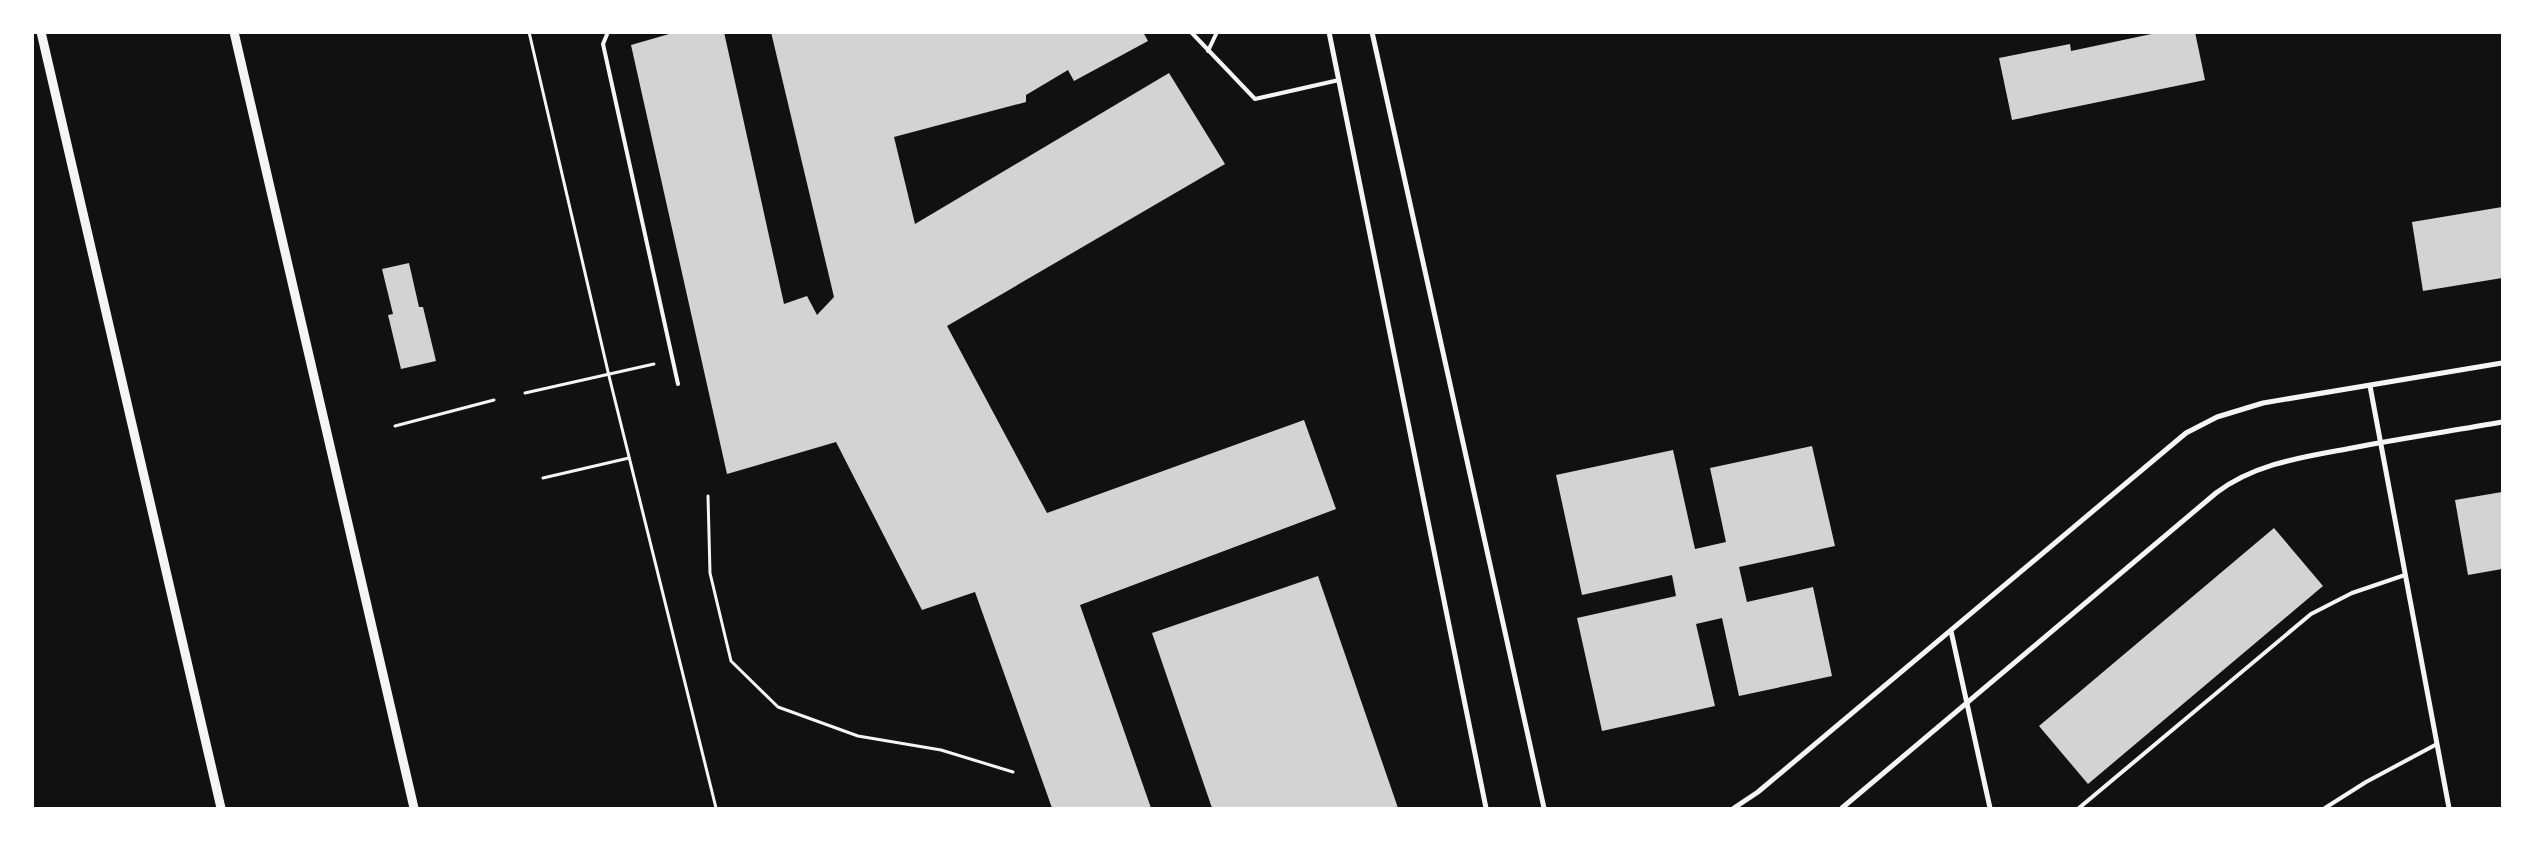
<svg xmlns="http://www.w3.org/2000/svg" width="2535" height="841" viewBox="0 0 2535 841" font-family="'Golos Text',sans-serif">
<style>
.building{fill:#d3d3d3}
.lines{fill:none;stroke-linecap:round;stroke-linejoin:round}
.path{stroke:#f5f5f5;stroke-width:3}
.service{stroke:#f5f5f5;stroke-width:4}
.minor{stroke:#f5f5f5;stroke-width:5}
.tertiary{stroke:#f5f5f5;stroke-width:9}
</style>
<rect width="100%" height="100%" fill="#111"/>
<g class="building">
<path d="M676,32h48l60,272 23,-8 10,19 17,-18 -63,-265h372l5,9 -74,40 -6,-11 -42,25v7l-132,35 21,87 254,-151 56,91 -278,162 100,187 257,-93 32,89 -256,96 71,203h-99l-77,-216 -53,18 -86,-168 -109,32 -96,-429z"/>
<path d="M2161,32h34l10,48 -193,40 -13,-62 71,-14 1,7z"/>
<path d="M2502,207v71l-79,13 -11,-69z"/>
<path d="M409,263l10,44h4l13,54 -35,8 -13,-54 5,-1 -11,-45z"/>
<path d="M1812,446l23,100 -96,21 8,35 66,-15 19,89 -93,20 -17,-78 -26,6 19,82 -113,25 -25,-113 99,-22 -4,-21 -90,20 -26,-120 117,-25 22,99 31,-7 -16,-74z"/>
<path d="M2502,492v77l-34,6 -13,-75z"/>
<path d="M2274,528l49,58 -235,198 -49,-58z"/>
<path d="M1318,576l80,232h-186l-60,-175z"/>
</g>
<g class="lines">
<g class="path">
<path d="M529,32l80,344 107,432"/>
<path d="M525,393l129,-29"/>
<path d="M395,426l99,-26"/>
<path d="M543,478l86,-20"/>
<path d="M708,496l2,77 21,88 47,46 80,29 83,14 72,22"/>
</g>
<g class="service">
<path d="M608,32l-5,12 75,340"/>
<path d="M1191,32l64,67 84,-19"/>
<path d="M1208,51l9,-19"/>
<path d="M2079,808l232,-194 41,-21 53,-18"/>
<path d="M2325,808l41,-26 71,-38"/>
</g>
<g class="minor">
<path d="M1329,32l157,776"/>
<path d="M1372,32l172,776"/>
<path d="M2370,386l79,422"/>
<path d="M1951,631l39,177"/>
<path d="M1734,808l24,-16 428,-359 31,-16 46,-14 239,-40"/>
<path d="M1842,808l374,-315c40,-30 88,-36 136,-45 50,-10 100,-17 150,-26"/>
</g>
<g class="tertiary">
<path d="M41,32l180,776"/>
<path d="M234,32l180,776"/>
</g>
</g>
<rect width="2535" height="841" fill="none" stroke="#ffffff" stroke-width="68"/>
</svg>
